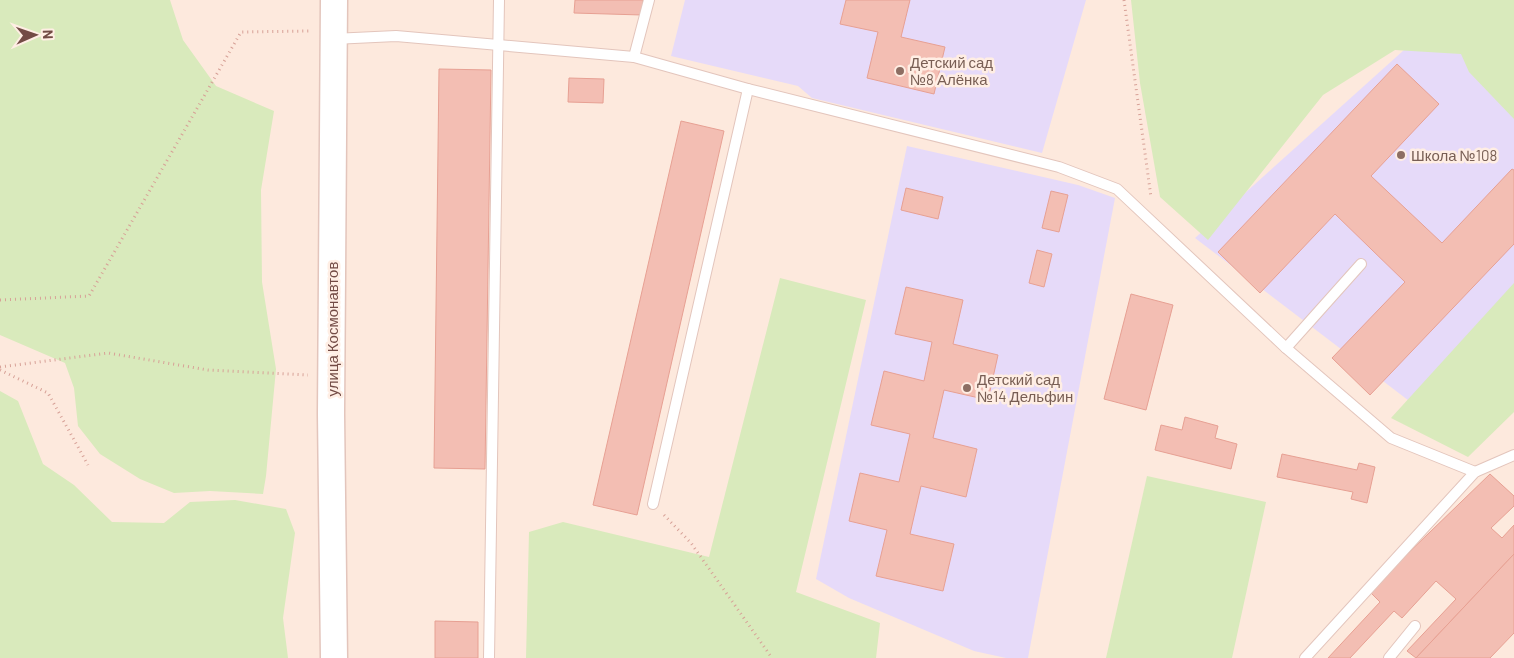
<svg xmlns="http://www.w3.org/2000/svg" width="1514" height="658" viewBox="0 0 1514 658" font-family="Barlow,sans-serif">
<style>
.education{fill:#e6daf9}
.green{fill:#d9eabc}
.building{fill:#f3beb3;stroke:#e7a093}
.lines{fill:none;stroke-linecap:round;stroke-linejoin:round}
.service-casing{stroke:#e3c5bc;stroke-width:12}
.tertiary-casing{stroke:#e3c5bc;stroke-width:29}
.path{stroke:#d7a197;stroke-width:3;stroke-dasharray:1 4;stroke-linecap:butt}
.service{stroke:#fff;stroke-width:10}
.tertiary{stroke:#fff;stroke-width:26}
.education-dot{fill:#8d6e63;stroke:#ffeee4;stroke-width:2}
.labels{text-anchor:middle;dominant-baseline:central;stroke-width:5;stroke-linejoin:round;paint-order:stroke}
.education-label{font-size:15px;fill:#785e54;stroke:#ffeee4;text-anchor:start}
.street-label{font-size:15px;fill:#734b45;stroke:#ffeee4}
</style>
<rect width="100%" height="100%" fill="#fde9dd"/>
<g class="education">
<path d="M685,0h401l-44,153 -230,-55 -14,-12 -127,-30z"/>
<path d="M1454,5l60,67v316l-51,54 -268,-204z"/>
<path d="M907,146l171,39 37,13 -87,460h-22l-32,-7 -125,-53 -33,-19z"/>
</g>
<g class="green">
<path d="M0,0h170l13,40 33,46 58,25 -13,79 1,92 14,87 -10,107 -3,18 -53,-3 -36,2 -34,-14 -40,-25 -22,-28 -4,-38 -9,-25 -65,-28z"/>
<path d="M1131,0h383v119l-45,-47 -8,-18 -66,-4 -72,45 -115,145 -48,-43 -20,-114z"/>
<path d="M780,278l86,22 -70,292 84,31 -4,35h-350l3,-126 34,-10 146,35z"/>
<path d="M1514,283v129l-46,45 -77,-39z"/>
<path d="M0,391l18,10 25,63 31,21 38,37 52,1 26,-21 45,-2 51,9 9,24 -12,85 5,40h-288z"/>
<path d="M1147,476l119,26 -34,156h-126z"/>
</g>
<g class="building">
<path d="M575,0h68l-1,15 -68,-2z"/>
<path d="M846,0h64l-9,37 44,10 -11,47 -67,-16 11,-46 -38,-8z"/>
<path d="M1397,64l42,40 -68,72 71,67 70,-74 2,1v74l-144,151 -38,-37 73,-76 -70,-68 -75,79 -42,-41z"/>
<path d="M439,69l52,1 -6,399 -51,-1z"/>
<path d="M569,78l35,1 -1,24 -35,-1z"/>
<path d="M681,121l43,10 -87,384 -44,-10z"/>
<path d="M906,188l37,9 -5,22 -37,-9z"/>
<path d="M1051,191l17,4 -9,37 -17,-4z"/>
<path d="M1037,250l15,4 -8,33 -15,-4z"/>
<path d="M906,287l57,13 -10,44 45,11 -10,45 -44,-10 -11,48 44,11 -11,48 -45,-11 -11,48 44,10 -11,47 -67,-15 11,-46 -38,-9 11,-48 39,9 11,-48 -39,-9 13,-54 40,10 8,-39 -37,-8z"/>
<path d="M1131,294l42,11 -27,105 -42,-11z"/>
<path d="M1185,417l33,9 -3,12 22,6 -6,25 -76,-19 6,-25 21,5z"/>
<path d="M1282,454l75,16 2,-7 16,4 -8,36 -16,-4 2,-7 -76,-15z"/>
<path d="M1490,474l24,22v10l-23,22 11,10 12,-13v29l-98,104 -9,-7 49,-52 -20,-18 -34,37 -8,-7 -44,47h-22l52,-56 -11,-11z"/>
<path d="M1514,554v79l-24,25h-74z"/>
<path d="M435,621l43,1v36h-43z"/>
</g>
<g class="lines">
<g class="service-casing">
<g id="service">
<path d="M333,39l63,-3 238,21 114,32 -95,415"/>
<path d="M634,57l15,-57"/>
<path d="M748,89l311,78 58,22 169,159 105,90 84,34"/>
<path d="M1286,348l75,-84"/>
<path d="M489,658l10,-658"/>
<path d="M1305,658l170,-186 39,-17"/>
<path d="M1389,658l26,-32"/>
</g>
</g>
<g class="tertiary-casing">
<path id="tertiary" d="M334,658l-3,-244 3,-414"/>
</g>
<g class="path">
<path d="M1124,0l27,197"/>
<path d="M0,300l89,-4 152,-264 68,-1"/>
<path d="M0,367l108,-14 100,17 100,5"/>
<path d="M0,370l48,23 40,72"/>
<path d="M664,515l27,28 81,115"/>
</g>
<use href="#service" class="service"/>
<use href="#tertiary" class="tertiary"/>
</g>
<g class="education-dot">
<circle cx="900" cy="71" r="5"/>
<circle cx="1401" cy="155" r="5"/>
<circle cx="967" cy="388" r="5"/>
</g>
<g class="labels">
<g class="education-label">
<text x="910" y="62">Детский сад<tspan x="910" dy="17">№8 Алёнка</tspan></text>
<text x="1411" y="155">Школа №108</text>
<text x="977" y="379">Детский сад<tspan x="977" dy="17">№14 Дельфин</tspan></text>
</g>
<g class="street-label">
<text transform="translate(332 329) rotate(-90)">улица Космонавтов</text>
</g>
</g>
<g transform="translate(35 35) rotate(88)" stroke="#ffeee4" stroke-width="4" paint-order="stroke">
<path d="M0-4L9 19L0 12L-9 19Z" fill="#734b45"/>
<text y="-8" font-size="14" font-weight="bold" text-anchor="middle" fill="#734b45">N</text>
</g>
</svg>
